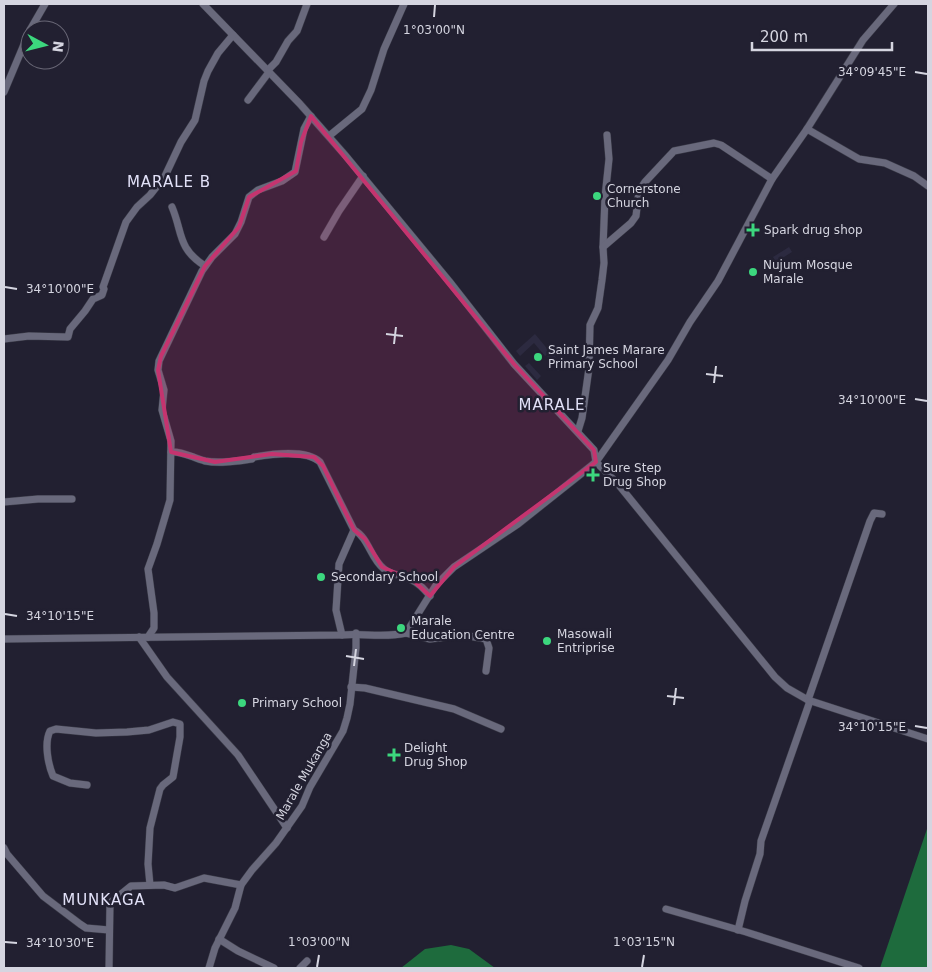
<svg xmlns="http://www.w3.org/2000/svg" width="932" height="972" viewBox="0 0 932 972" font-family="'DejaVu Sans',sans-serif">
<style>
.built{fill:#2c2a40}
.forest{fill:#1e6b3d}
.lines{fill:none;stroke-linecap:round;stroke-linejoin:round}
.minor-casing{stroke:#3b3b48;stroke-width:8}
.minor{stroke:#69697c;stroke-width:7}
.marked{fill:#c5346f;fill-opacity:0.2;stroke:#c5346f;stroke-width:4;stroke-linejoin:round}
.ticks{fill:none;stroke:#d5d5e0;stroke-width:2}
.poi-dot{fill:#3cd77e;stroke:#222031;stroke-width:2}
.labels{text-anchor:middle;dominant-baseline:central;stroke-width:5;stroke-linejoin:round;paint-order:stroke}
.poi-label{font-size:12px;fill:#d5d5e0;stroke:#222031;text-anchor:start}
.street-label{font-size:12px;fill:#d5d5e0;stroke:#222031}
.quarter-label{font-size:15px;letter-spacing:1px;fill:#e2e1f8;stroke:#222031}
.ticks-label{font-size:12px;text-anchor:middle;fill:#d5d5e0;stroke:#222031;stroke-width:5;stroke-linejoin:round;paint-order:stroke}
</style>
<rect width="100%" height="100%" fill="#222031"/>
<g class="built">
<path d="M789,247l3,5 -16,10 -3,-5z"/>
<path d="M535,334l15,18 -5,4 -11,-13 -14,13 -4,-5z"/>
<path d="M552,353l11,13 -5,5 -11,-14z"/>
<path d="M529,363l12,13 -4,4 -12,-14z"/>
</g>
<g class="forest">
<path d="M928,826v142h-48z"/>
<path d="M451,945l18,4 26,19h-94l24,-19z"/>
</g>
<g class="lines">
<g class="minor-casing">
<g id="minor">
<path d="M203,4l97,100 45,51 104,126 65,83 80,86 2,12 22,22 157,193 12,11 21,12 120,39"/>
<path d="M30,30l15,-26"/>
<path d="M268,70l8,-8 12,-21 9,-10 10,-27"/>
<path d="M4,92l26,-62"/>
<path d="M248,100l21,-28"/>
<path d="M807,129l52,30 26,4 29,13 14,10"/>
<path d="M329,136l33,-27 9,-19 13,-41 20,-45"/>
<path d="M172,207c11,26 5,41 33,59"/>
<path d="M324,237l15,-26 24,-35"/>
<path d="M603,247l2,-50 4,-38 -2,-24"/>
<path d="M4,339l25,-3 39,1 2,-8 15,-18 8,-12 9,-4 2,-6 -1,-2 23,-65 11,-15 13,-12 15,-19 16,-34 14,-22 9,-39 4,-10 10,-18 15,-18"/>
<path d="M578,431l4,-13 7,-50 1,-43 8,-17 4,-28 2,-17 -1,-16 28,-24 5,-7 3,-25 6,-9 29,-31 40,-8 7,2 51,34"/>
<path d="M171,452c12,-1 22,6 34,9 15,3 32,0 47,-2l2,-2c18,-3 52,-8 66,5l34,68 -15,34 -3,46 6,25"/>
<path d="M4,502l34,-3h34"/>
<path d="M354,530c15,8 16,28 30,39 7,6 17,6 25,10 9,3 15,10 21,17"/>
<path d="M406,633l24,6 33,-4 23,4 3,9 -3,23"/>
<path d="M139,637l28,40 71,78 49,73"/>
<path d="M148,637l6,-9v-15l-6,-44 9,-25 13,-44 1,-59 -9,-31 2,-20 -6,-20 1,-9 43,-90 10,-14 23,-23 6,-12 8,-25 9,-7 24,-9 13,-9 9,-43 7,-13"/>
<path d="M4,639l338,-4c21,-2 43,3 64,-2l30,-48 18,-18 64,-43 78,-62 72,-102 22,-38 28,-41 54,-102 35,-50 56,-89 31,-36"/>
<path d="M351,687l14,1 89,21 47,20"/>
<path d="M808,700l62,-179 4,-8 8,1"/>
<path d="M87,785l-17,-2 -17,-7c-5,-12 -9,-33 -3,-45l6,-2 40,4 31,-1 22,-2 24,-8 7,2v13l-7,40 -10,8 -3,4 -10,39 -2,36 2,21"/>
<path d="M4,848l3,6 36,42 37,28 6,4 23,2"/>
<path d="M666,909l80,23 113,36"/>
<path d="M738,930l7,-29 15,-47 1,-13 49,-140"/>
<path d="M219,939l19,12 36,17"/>
<path d="M109,968l1,-65 21,-17 33,-1 11,3 29,-10 37,7"/>
<path d="M209,968l6,-20 20,-40 6,-23 11,-15 24,-27 26,-37 8,-19 33,-56 4,-13 3,-14 6,-56v-15"/>
<path d="M300,968l7,-7"/>
</g>
</g>
<use href="#minor" class="minor"/>
</g>
<path class="marked" d="M311,116l203,248 80,86 2,12 -142,105 -24,29 -15,-14 -33,-15 -17,-28 -11,-9 -31,-64 -9,-9 -42,-3 -57,8 -44,-10 -13,-82 3,-14 44,-90 34,-39 10,-30 47,-26 5,-29z"/>
<path class="ticks" d="M434,17l1,-12M915,72l12,2M5,287l12,2M386,334l17,2M394,344l2,-17M706,374l17,2M714,383l2,-17M915,399l12,2M5,614l12,2M346,656l18,3M354,666l2,-17M667,696l17,2M674,705l2,-17M915,726l12,2M5,942l12,1M317,967l2,-12M642,967l2,-12"/>
<g class="poi-dot">
<circle cx="597" cy="196" r="5"/>
<path d="M750.5 222.5h5v5h5v5h-5v5h-5v-5h-5v-5h5z"/>
<circle cx="753" cy="272" r="5"/>
<circle cx="538" cy="357" r="5"/>
<path d="M590.5 467.5h5v5h5v5h-5v5h-5v-5h-5v-5h5z"/>
<circle cx="321" cy="577" r="5"/>
<circle cx="401" cy="628" r="5"/>
<circle cx="547" cy="641" r="5"/>
<circle cx="242" cy="703" r="5"/>
<path d="M391.5 747.5h5v5h5v5h-5v5h-5v-5h-5v-5h5z"/>
</g>
<g class="labels">
<g class="poi-label">
<text x="607" y="189">Cornerstone<tspan x="607" dy="14">Church</tspan></text>
<text x="764" y="230">Spark drug shop</text>
<text x="763" y="265">Nujum Mosque<tspan x="763" dy="14">Marale</tspan></text>
<text x="548" y="350">Saint James Marare<tspan x="548" dy="14">Primary School</tspan></text>
<text x="603" y="468">Sure Step<tspan x="603" dy="14">Drug Shop</tspan></text>
<text x="331" y="577">Secondary School</text>
<text x="411" y="621">Marale<tspan x="411" dy="14">Education Centre</tspan></text>
<text x="557" y="634">Masowali<tspan x="557" dy="14">Entriprise</tspan></text>
<text x="252" y="703">Primary School</text>
<text x="404" y="748">Delight<tspan x="404" dy="14">Drug Shop</tspan></text>
</g>
<g class="street-label">
<text transform="translate(304 776) rotate(-60)">Marale Mukanga</text>
</g>
<g class="quarter-label">
<text x="169" y="182">MARALE B</text>
<text x="552" y="405">MARALE</text>
<text x="104" y="900">MUNKAGA</text>
</g>
</g>
<g class="ticks-label">
<text x="434" y="34">1°03'00"N</text>
<text x="872" y="76">34°09'45"E</text>
<text x="60" y="293">34°10'00"E</text>
<text x="872" y="404">34°10'00"E</text>
<text x="60" y="620">34°10'15"E</text>
<text x="872" y="731">34°10'15"E</text>
<text x="319" y="946">1°03'00"N</text>
<text x="644" y="946">1°03'15"N</text>
<text x="60" y="947">34°10'30"E</text>
</g>
<rect width="932" height="972" fill="none" stroke="#d5d5e0" stroke-width="10"/>
<g transform="translate(45 45) rotate(97)"><circle r="24" fill="#222031" stroke="#6a6877"/>
<path d="M0-4L9 19L0 12L-9 19Z" fill="#3cd77e"/>
<text y="-8" font-size="14" font-weight="bold" text-anchor="middle" fill="#d5d5e0">N</text>
</g>
<path d="M752 42v8h140v-8" fill="none" stroke="#d5d5e0" stroke-width="2.5"/>
<text x="760" y="42" font-size="15" fill="#d5d5e0" stroke="#222031" stroke-width="4" paint-order="stroke">200 m</text>
</svg>
